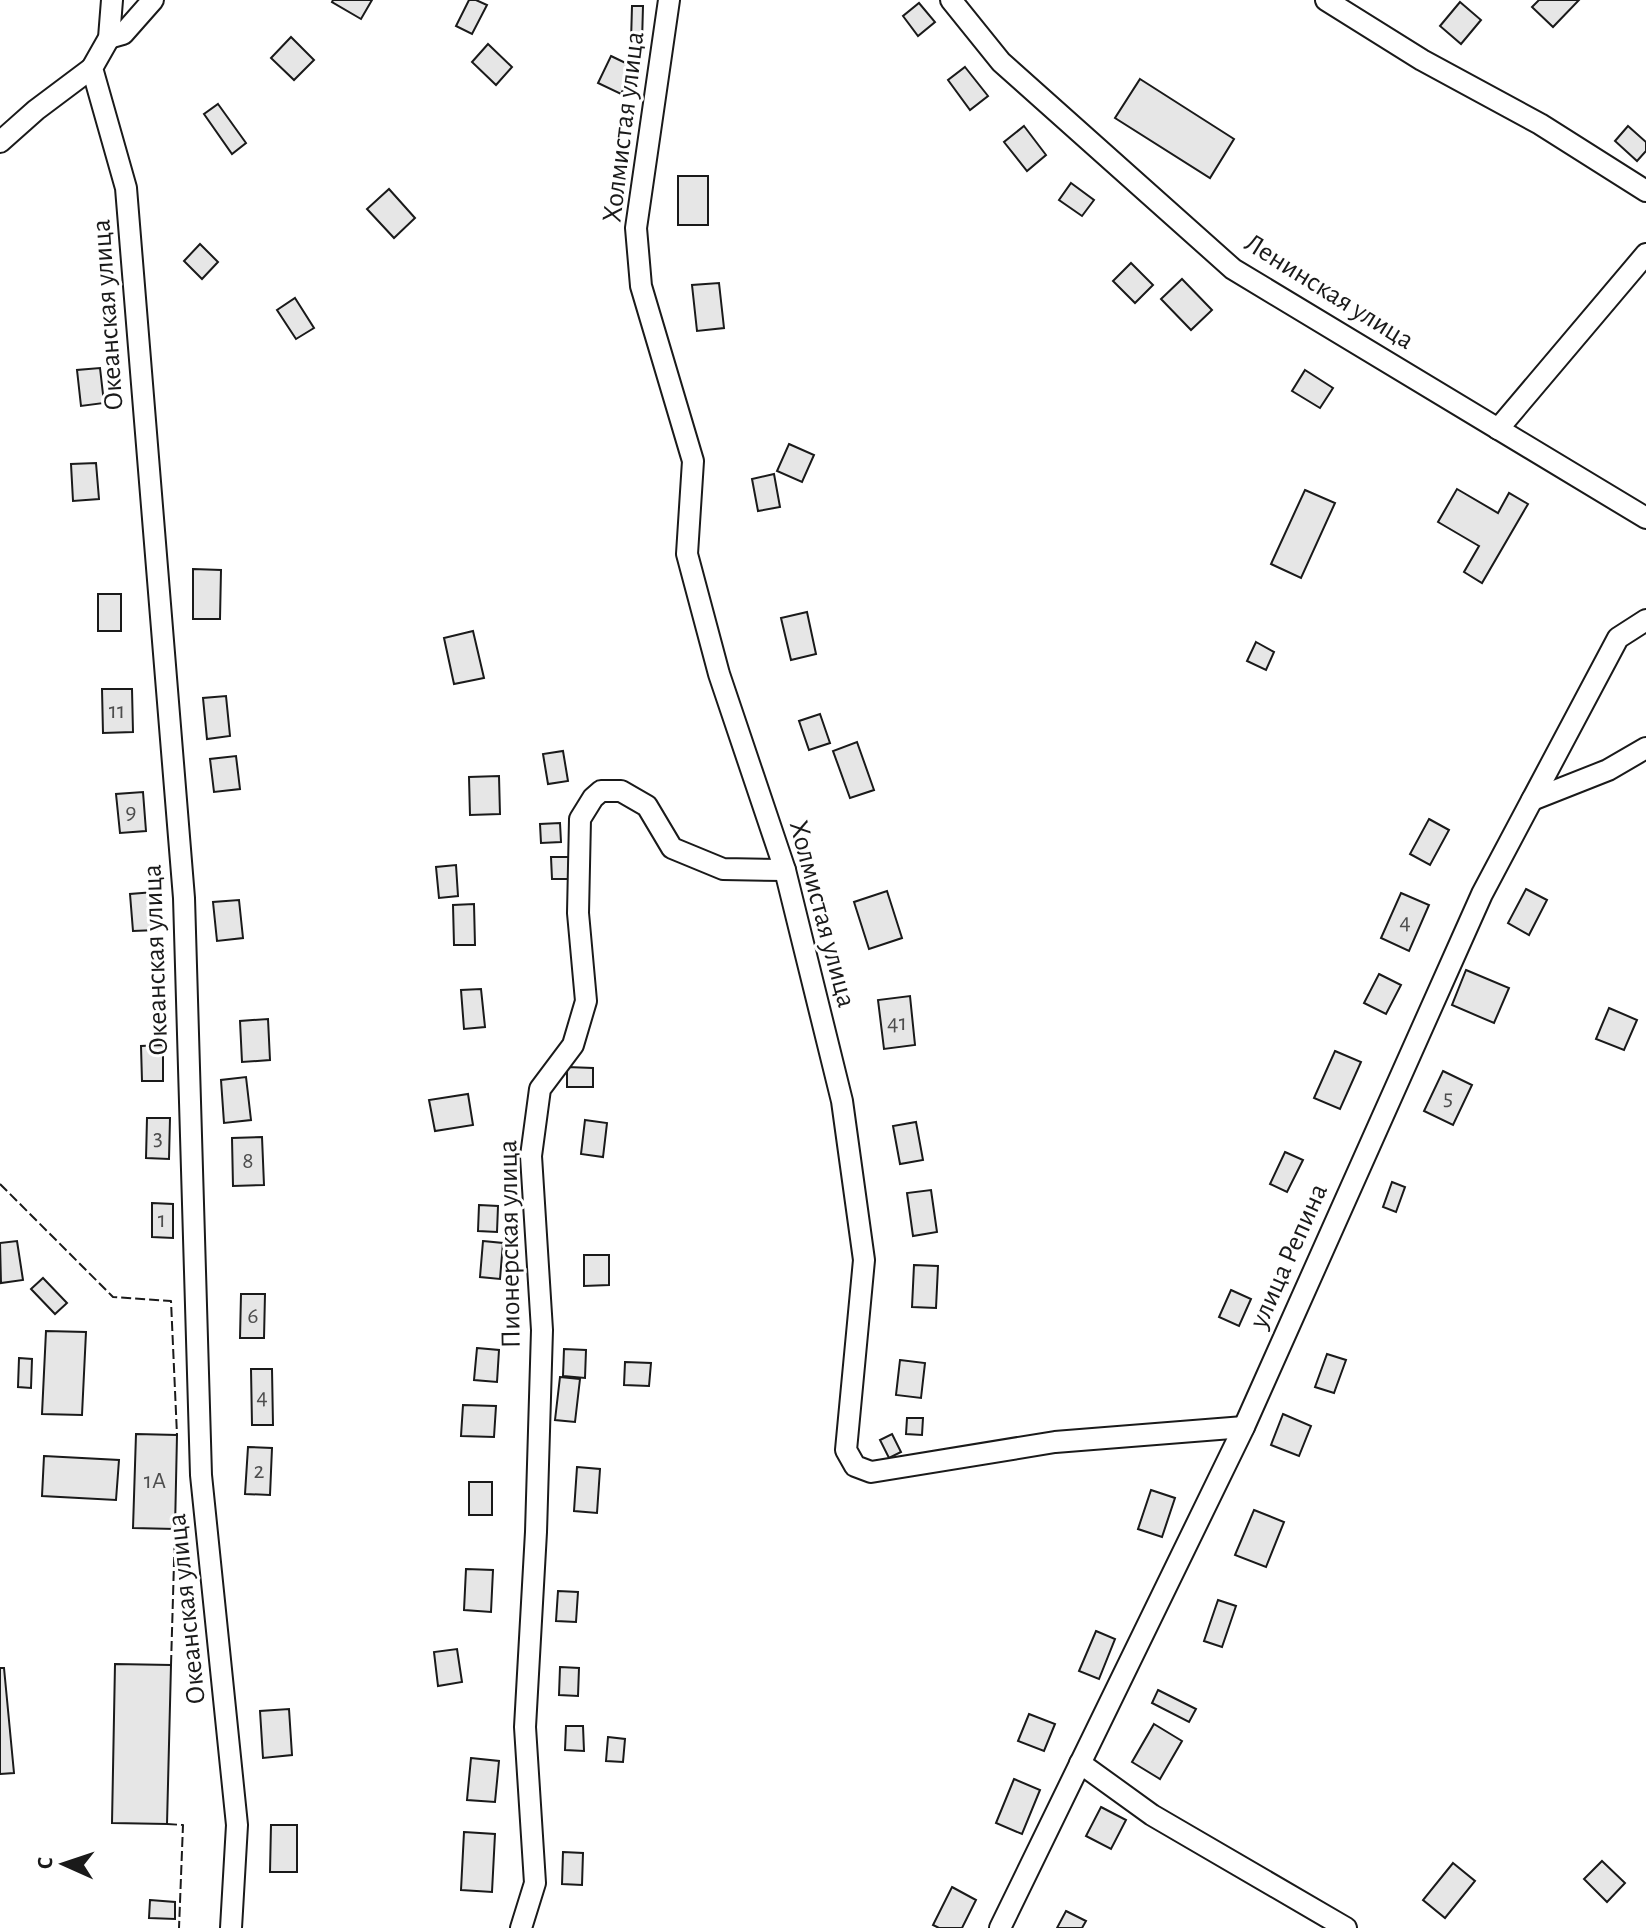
<svg xmlns="http://www.w3.org/2000/svg" width="1646" height="1928" viewBox="0 0 1646 1928" font-family="'Alegreya Sans',sans-serif">
<style>
.building{fill:#e6e6e6;stroke:#1a1a1a;stroke-width:2}
.lines{fill:none;stroke-linecap:round;stroke-linejoin:round}
.minor-casing{stroke:#1a1a1a;stroke-width:24}
.minor{stroke:#fff;stroke-width:20}
.fence{stroke:#1a1a1a;stroke-width:2;stroke-dasharray:10 4;stroke-linecap:butt}
.labels{text-anchor:middle;dominant-baseline:central;stroke-width:6;stroke-linejoin:round;paint-order:stroke}
.number-label{font-size:24px;fill:#4d4d4d}
.street-label{font-size:28px;fill:#1a1a1a;stroke:#fff}
</style>
<rect width="100%" height="100%" fill="#fff"/>
<g class="building">
<path d="M333,0h39l-11,19 -29,-17z"/>
<path d="M469,0h7l11,5 -15,29 -16,-8z"/>
<path d="M1539,0h40l-26,27 -21,-20z"/>
<path d="M1460,2l21,18 -20,24 -21,-18z"/>
<path d="M919,3l16,19 -17,14 -15,-20z"/>
<path d="M632,6h11l-1,37 -11,-1z"/>
<path d="M291,37l23,23 -20,20 -23,-22z"/>
<path d="M488,44l24,23 -16,18 -24,-23z"/>
<path d="M611,56l23,11 -13,27 -23,-11z"/>
<path d="M965,67l23,29 -18,14 -22,-30z"/>
<path d="M1140,79l94,60 -24,39 -95,-60z"/>
<path d="M218,104l28,39 -14,11 -28,-40z"/>
<path d="M1024,126l22,29 -19,16 -23,-29z"/>
<path d="M1628,126l18,16v9l-9,10 -22,-20z"/>
<rect x="678" y="176" width="30" height="49"/>
<path d="M1071,183l23,17 -12,16 -23,-16z"/>
<path d="M389,189l26,29 -21,20 -27,-29z"/>
<path d="M200,244l18,18 -16,17 -18,-18z"/>
<path d="M1131,263l22,22 -18,18 -22,-22z"/>
<path d="M1182,279l30,31 -21,20 -30,-31z"/>
<path d="M719,283l5,45 -27,3 -5,-46z"/>
<path d="M295,298l19,30 -18,11 -19,-29z"/>
<path d="M100,368l4,35 -23,3 -4,-36z"/>
<path d="M1305,370l28,18 -13,20 -28,-17z"/>
<path d="M789,444l25,11 -12,27 -25,-11z"/>
<path d="M96,463l3,36 -26,2 -2,-37z"/>
<path d="M774,474l6,33 -22,4 -6,-32z"/>
<path d="M1457,489l41,24 11,-20 19,11 -46,79 -18,-11 15,-26 -41,-24z"/>
<path d="M1305,490l30,13 -34,75 -30,-14z"/>
<path d="M193,569l28,1 -1,49h-27z"/>
<rect x="98" y="594" width="23" height="37"/>
<path d="M807,612l9,42 -25,6 -10,-42z"/>
<path d="M473,631l11,47 -30,6 -10,-46z"/>
<path d="M1256,642l18,10 -8,18 -19,-9z"/>
<path d="M102,689h30l1,43 -30,1z"/>
<path d="M226,696l4,40 -23,3 -4,-41z"/>
<path d="M820,714l10,29 -21,7 -10,-29z"/>
<path d="M857,742l17,48 -24,8 -17,-47z"/>
<path d="M563,751l5,30 -20,3 -5,-30z"/>
<path d="M236,756l4,33 -26,3 -4,-33z"/>
<path d="M499,776l1,38 -30,1 -1,-38z"/>
<path d="M143,792l3,39 -26,2 -4,-39z"/>
<path d="M1429,819l20,11 -19,35 -20,-11z"/>
<path d="M560,823l1,19 -20,1 -1,-19z"/>
<path d="M551,857h18l-1,22h-16z"/>
<path d="M456,865l2,31 -19,2 -3,-31z"/>
<path d="M1526,889l21,11 -18,35 -21,-12z"/>
<path d="M887,891l15,47 -33,11 -15,-47z"/>
<path d="M154,892l3,38 -24,1 -3,-37z"/>
<path d="M1401,893l28,12 -20,46 -28,-13z"/>
<path d="M239,900l4,38 -26,3 -4,-39z"/>
<path d="M474,904l1,41h-21l-1,-40z"/>
<path d="M1466,970l43,18 -15,35 -42,-18z"/>
<path d="M1379,974l22,11 -15,29 -22,-11z"/>
<path d="M481,989l4,38 -21,2 -3,-39z"/>
<path d="M910,996l5,49 -31,4 -6,-49z"/>
<path d="M1609,1008l28,12 -13,30 -28,-11z"/>
<path d="M268,1019l2,41 -28,2 -2,-41z"/>
<path d="M163,1045v36h-21l-1,-35z"/>
<path d="M1335,1051l26,11 -21,47 -26,-11z"/>
<path d="M567,1067l26,1v19h-26z"/>
<path d="M1443,1071l29,14 -19,40 -29,-14z"/>
<path d="M246,1077l5,43 -27,3 -3,-43z"/>
<path d="M468,1094l5,31 -38,6 -6,-31z"/>
<path d="M147,1118h23l-1,41 -23,-1z"/>
<path d="M585,1120l22,3 -4,34 -22,-3z"/>
<path d="M916,1122l7,38 -23,4 -7,-38z"/>
<path d="M262,1137l2,48 -31,1 -1,-48z"/>
<path d="M1285,1152l18,8 -16,32 -17,-8z"/>
<path d="M1392,1182l13,5 -9,25 -13,-5z"/>
<path d="M931,1190l6,42 -24,4 -6,-43z"/>
<path d="M152,1203l21,1v34l-21,-1z"/>
<path d="M479,1205l19,1 -1,26 -19,-1z"/>
<path d="M17,1241l6,39 -22,3 -1,-40z"/>
<path d="M483,1241l20,2 -3,36 -20,-2z"/>
<path d="M584,1255h25v30l-25,1z"/>
<path d="M914,1265l24,1 -2,42 -24,-1z"/>
<path d="M43,1278l24,25 -12,11 -24,-25z"/>
<path d="M1231,1290l20,9 -12,27 -20,-9z"/>
<path d="M241,1294h24l-1,44h-24z"/>
<path d="M46,1331l40,1 -4,83 -40,-1z"/>
<path d="M477,1348l22,2 -2,32 -23,-2z"/>
<path d="M564,1349l22,1 -1,28 -22,-2z"/>
<path d="M1327,1354l19,6 -12,33 -19,-6z"/>
<path d="M19,1358l13,1 -1,29 -13,-1z"/>
<path d="M900,1360l25,3 -4,35 -25,-3z"/>
<path d="M625,1362l26,1 -2,23 -25,-1z"/>
<path d="M251,1369h21l1,56h-21z"/>
<path d="M560,1377l20,2 -5,43 -20,-2z"/>
<path d="M463,1405l33,1 -2,31 -33,-1z"/>
<path d="M1283,1414l28,12 -12,30 -28,-11z"/>
<path d="M907,1418h16l-1,17 -16,-1z"/>
<path d="M136,1434l41,1 -2,94 -42,-1z"/>
<path d="M892,1434l9,18 -12,6 -9,-18z"/>
<path d="M248,1447l24,1 -2,47 -25,-1z"/>
<path d="M44,1456l75,4 -3,40 -74,-4z"/>
<path d="M577,1467l23,2 -3,44 -23,-2z"/>
<rect x="469" y="1482" width="23" height="33"/>
<path d="M1151,1490l24,8 -13,39 -24,-8z"/>
<path d="M1254,1510l30,12 -18,45 -31,-12z"/>
<path d="M466,1569l27,1 -2,42 -27,-2z"/>
<path d="M558,1591l20,1 -2,30 -20,-1z"/>
<path d="M1218,1600l18,6 -14,41 -18,-6z"/>
<path d="M1096,1631l19,8 -16,40 -20,-8z"/>
<path d="M457,1649l5,33 -24,4 -4,-34z"/>
<path d="M115,1664l56,1 -4,159 -55,-1z"/>
<path d="M560,1667l19,1 -1,28 -19,-1z"/>
<path d="M0,1668h4l10,105 -14,1z"/>
<path d="M1158,1690l38,19 -7,13 -37,-19z"/>
<path d="M289,1709l3,46 -29,3 -3,-47z"/>
<path d="M1029,1714l26,10 -11,27 -26,-10z"/>
<path d="M1154,1724l28,17 -22,38 -28,-17z"/>
<path d="M566,1726h17l1,25 -19,-1z"/>
<path d="M608,1737l17,2 -2,23 -17,-1z"/>
<path d="M471,1758l28,3 -4,41 -28,-2z"/>
<path d="M1014,1779l26,11 -18,44 -26,-11z"/>
<path d="M1101,1807l25,13 -15,29 -25,-13z"/>
<path d="M271,1825h26v47h-27z"/>
<path d="M464,1832l31,2 -3,58 -31,-2z"/>
<path d="M563,1852l20,1 -1,32 -20,-1z"/>
<path d="M1602,1861l23,22 -18,19 -23,-23z"/>
<path d="M1453,1863l22,18 -30,37 -22,-18z"/>
<path d="M952,1887l24,13 -14,28h-23l-6,-3z"/>
<path d="M150,1900l25,2v17l-26,-1z"/>
<path d="M1066,1911l20,10 -4,7h-25z"/>
</g>
<g class="lines">
<g class="minor-casing">
<g id="minor">
<path d="M112,0l-3,38 -17,30 34,120 58,710 17,577 36,350 -6,103"/>
<path d="M669,0l-33,228 5,58 52,175 -6,93 32,120 66,196 57,231 22,159 -18,190 9,16 16,6 184,-30 189,-15"/>
<path d="M951,0l50,62 232,207 413,249"/>
<path d="M1326,0l96,60 118,64 106,67"/>
<path d="M109,38l14,-4 30,-34"/>
<path d="M0,142l36,-32 56,-42"/>
<path d="M1498,429l148,-175"/>
<path d="M1532,800l76,-30 38,-22"/>
<path d="M1080,1763l72,52 194,113"/>
<path d="M521,1928l14,-45 -10,-156 11,-195 6,-202 -11,-174 9,-67 33,-44 13,-44 -8,-88 2,-94 13,-21 8,-7h20l26,15 25,42 51,21 62,1"/>
<path d="M1000,1928l244,-501 238,-533 136,-256 28,-18"/>
</g>
</g>
<use href="#minor" class="minor"/>
<g class="fence">
<path d="M0,1184l113,113 58,4 6,134"/>
<path d="M171,1665l4,-136"/>
<path d="M167,1824l16,1 -4,103"/>
</g>
</g>
<g class="labels">
<g class="number-label">
<text x="117" y="711">11</text>
<text x="131" y="812">9</text>
<text x="1405" y="922">4</text>
<text x="897" y="1023">41</text>
<text x="1448" y="1098">5</text>
<text x="158" y="1138">3</text>
<text x="248" y="1161">8</text>
<text x="162" y="1220">1</text>
<text x="253" y="1316">6</text>
<text x="262" y="1397">4</text>
<text x="259" y="1471">2</text>
<text x="155" y="1481">1А</text>
</g>
<g class="street-label">
<text transform="translate(624 127) rotate(-83)">Холмистая улица</text>
<text transform="translate(1329 292) rotate(32)">Ленинская улица</text>
<text transform="translate(108 315) rotate(-94)">Океанская улица</text>
<text transform="translate(822 914) rotate(75)">Холмистая улица</text>
<text transform="translate(156 960) rotate(-92)">Океанская улица</text>
<text transform="translate(510 1244) rotate(-91)">Пионерская улица</text>
<text transform="translate(1289 1256) rotate(-66)">улица Репина</text>
<text transform="translate(187 1609) rotate(-96)">Океанская улица</text>
</g>
</g>
<g transform="translate(64 1864) rotate(273)" stroke="#ffffff" stroke-width="6" paint-order="stroke">
<path d="M0-6L14 30L0 20L-14 30Z" fill="#1a1a1a"/>
<text y="-12" font-size="22" font-weight="bold" text-anchor="middle" fill="#1a1a1a">С</text>
</g>
</svg>
